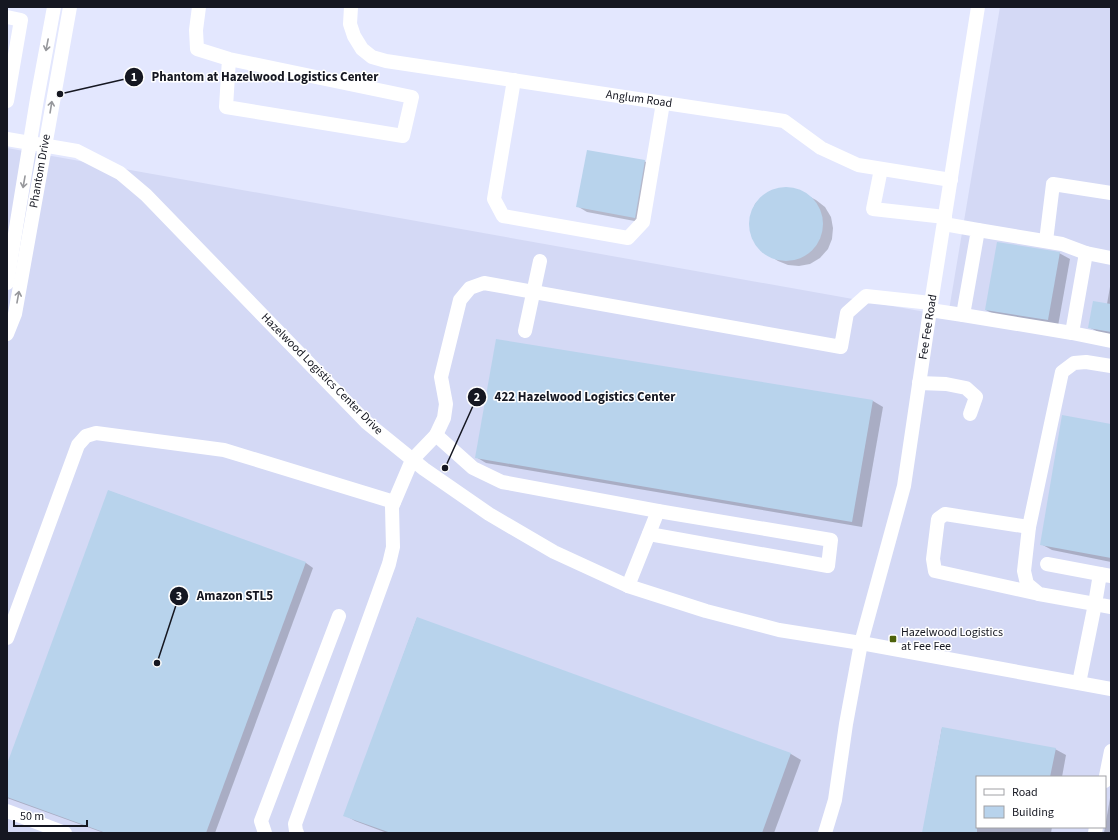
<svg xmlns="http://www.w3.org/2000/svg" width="1118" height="840" viewBox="0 0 1118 840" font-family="'Source Sans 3',sans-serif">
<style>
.built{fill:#d4d9f5;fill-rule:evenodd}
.shadow{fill:#0003}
.building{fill:#b8d3ec}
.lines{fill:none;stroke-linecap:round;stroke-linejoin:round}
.minor{stroke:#fff;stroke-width:14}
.oneway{stroke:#96979b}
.poi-dot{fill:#4e620c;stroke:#fff;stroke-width:1.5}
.labels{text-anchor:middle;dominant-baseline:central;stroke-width:3;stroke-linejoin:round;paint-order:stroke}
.street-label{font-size:12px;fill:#151721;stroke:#fff}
.poi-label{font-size:12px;fill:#151721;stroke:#fff;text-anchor:start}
.leader{fill:none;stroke:#151721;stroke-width:1.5}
.callout-dot{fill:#151721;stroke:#fff;stroke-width:1.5}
.mark-label{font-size:12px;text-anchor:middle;font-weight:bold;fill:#fff}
.callout-label{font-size:13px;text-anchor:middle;font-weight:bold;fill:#151721;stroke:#fff;stroke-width:3;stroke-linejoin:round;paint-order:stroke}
</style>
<rect width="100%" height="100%" fill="#e3e7fe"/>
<path class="built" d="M1000,7h111v826h-1104v-685l941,168zM977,777h128v50h-128z"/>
<g class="shadow">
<path d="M644,161l11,6 -10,56 -58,-11 -10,-6z"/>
<path d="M784,188l11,1 21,11 9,7 6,10 2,11 -1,11 -4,10 -8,9 -10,6 -11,2 -11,-1 -10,-4 -11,-7 -9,-7 -6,-10 -2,-11 1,-11 4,-11 8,-8 10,-6z"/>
<path d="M1059,253l11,6 -12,67 -61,-10 -11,-6z"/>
<path d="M1111,281v54l-11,-2 -11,-6 18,-23z"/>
<path d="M873,401l10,6 -21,120 -376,-64 -10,-6z"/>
<path d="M1111,425v137l-59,-12 -11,-6z"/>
<path d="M109,491l197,72 7,5 -98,265h-111l-97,-35v-31z"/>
<path d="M417,618l374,136 10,6 -27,73h-387l-32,-12 -10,-6z"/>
<path d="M942,728l113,21 11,6 -4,22h-85v50h75l-1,6h-128z"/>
<path d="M1110,798l1,35h-7z"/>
</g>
<g class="building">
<path d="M587,150l58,10 -10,58 -59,-11z"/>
<circle cx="786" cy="224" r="37"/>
<path d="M997,242l63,10 -12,68 -63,-10z"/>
<path d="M1093,301l18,3v28l-23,-4z"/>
<path d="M496,339l377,61 -21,122 -377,-64z"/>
<path d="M1062,415l49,9v134l-71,-13z"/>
<path d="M108,490l198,72 -100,271h-100l-99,-36v-33z"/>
<path d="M417,617l374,136 -29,80h-371l-48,-17z"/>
<path d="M942,727l114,21 -6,29h-73v56h-55z"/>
</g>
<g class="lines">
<g class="minor">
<path d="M199,7l-3,23 1,19 32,10 183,38 -9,39 -177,-29 3,-48"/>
<path d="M351,7l-1,17 4,12 8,13 10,8 14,4 398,60 37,27 37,17 93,15"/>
<path d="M7,17l14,3 -14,81"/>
<path d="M514,80l-20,119 9,17 125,22 15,-16 20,-119"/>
<path d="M7,139l70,12 43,22 26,22 220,227 58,47 65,45 65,38 74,34 78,25 73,19 82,13 250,46"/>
<path d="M881,169l-8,40 72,8"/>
<path d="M1046,241l7,-57 58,9"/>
<path d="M1086,253l25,5"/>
<path d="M7,283l30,-184 17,-92"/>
<path d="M930,310l33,5 15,-85 -34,-6"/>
<path d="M963,315l109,18 14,-80 -24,-9 -84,-14"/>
<path d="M525,331l15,-70"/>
<path d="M1072,333l39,8"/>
<path d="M7,334l8,-20 55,-307"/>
<path d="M919,383l27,1 20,4 10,9 -6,17"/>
<path d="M436,435l37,33 29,14 156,29 -30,75"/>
<path d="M1029,527l-84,-13 -7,5 -5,40 2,12 104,23"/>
<path d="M649,534l179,32 3,-26 -173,-29"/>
<path d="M1047,564l53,10"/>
<path d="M1111,576l-11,-2 -5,30 16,3"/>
<path d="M7,638l71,-193 8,-9 10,-3 128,17 170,52"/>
<path d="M1079,683l16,-79 -56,-10 -12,-10 -3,-13 5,-44 33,-155 12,-9 12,-1 25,4"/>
<path d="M1105,781l6,-30"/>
<path d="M7,811l58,22"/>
<path d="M265,833l-4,-12 78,-205"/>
<path d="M297,833l-1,-2 -1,-7 94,-260 4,-17 -1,-40 20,-47 24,-25 8,-17 2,-14 -5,-27 19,-77 10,-12 14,-5 357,64 6,-34 19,-17 65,7"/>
<path d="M825,833l10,-33 11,-76 15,-81 43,-157 26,-176 48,-303"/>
<path d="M1095,833l1,-6"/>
</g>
</g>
<defs><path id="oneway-shaft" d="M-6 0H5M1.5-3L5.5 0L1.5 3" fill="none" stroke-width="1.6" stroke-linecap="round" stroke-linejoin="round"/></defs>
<g class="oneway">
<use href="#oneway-shaft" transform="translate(47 45) rotate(101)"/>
<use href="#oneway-shaft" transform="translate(51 107) rotate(-81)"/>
<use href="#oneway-shaft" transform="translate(24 182) rotate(100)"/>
<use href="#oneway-shaft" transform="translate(18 297) rotate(-80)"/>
</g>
<rect class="poi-dot" x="889" y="635" width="8" height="8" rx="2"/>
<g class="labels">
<g class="street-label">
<text transform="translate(639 99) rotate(8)">Anglum Road</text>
<text transform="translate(40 171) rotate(-80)">Phantom Drive</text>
<text transform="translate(928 327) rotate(-81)">Fee Fee Road</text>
<text transform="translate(322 374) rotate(45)">Hazelwood Logistics Center Drive</text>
</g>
<g class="poi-label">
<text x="901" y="632">Hazelwood Logistics<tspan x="901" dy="14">at Fee Fee</tspan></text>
</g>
</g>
<path class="leader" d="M60 94L134 77M445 468L477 397M157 663L179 596"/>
<g class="callout-dot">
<circle cx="60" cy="94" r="4"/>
<circle cx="445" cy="468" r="4"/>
<circle cx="157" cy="663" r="4"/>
<circle cx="134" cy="77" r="10"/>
<circle cx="477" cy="397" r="10"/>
<circle cx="179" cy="596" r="10"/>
</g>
<g class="mark-label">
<text x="134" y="81">1</text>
<text x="477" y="401">2</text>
<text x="179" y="600">3</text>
</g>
<g class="callout-label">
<text x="265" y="81">Phantom at Hazelwood Logistics Center</text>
<text x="585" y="401">422 Hazelwood Logistics Center</text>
<text x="235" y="600">Amazon STL5</text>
</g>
<rect width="1118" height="840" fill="none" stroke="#151721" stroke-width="16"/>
<rect x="976" y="776" width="130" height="52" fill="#ffffff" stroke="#a1a2a6"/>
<rect x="984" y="789" width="20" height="6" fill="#ffffff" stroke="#a1a2a6"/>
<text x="1012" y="796" font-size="12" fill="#151721">Road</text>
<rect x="984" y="806" width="20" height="12" fill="#b8d3ec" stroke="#a1a2a6"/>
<text x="1012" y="816" font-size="12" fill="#151721">Building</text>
<path d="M14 820v6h73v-6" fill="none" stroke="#151721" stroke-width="2"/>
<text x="20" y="820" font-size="12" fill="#151721" stroke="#ffffff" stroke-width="3" paint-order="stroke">50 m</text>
</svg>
